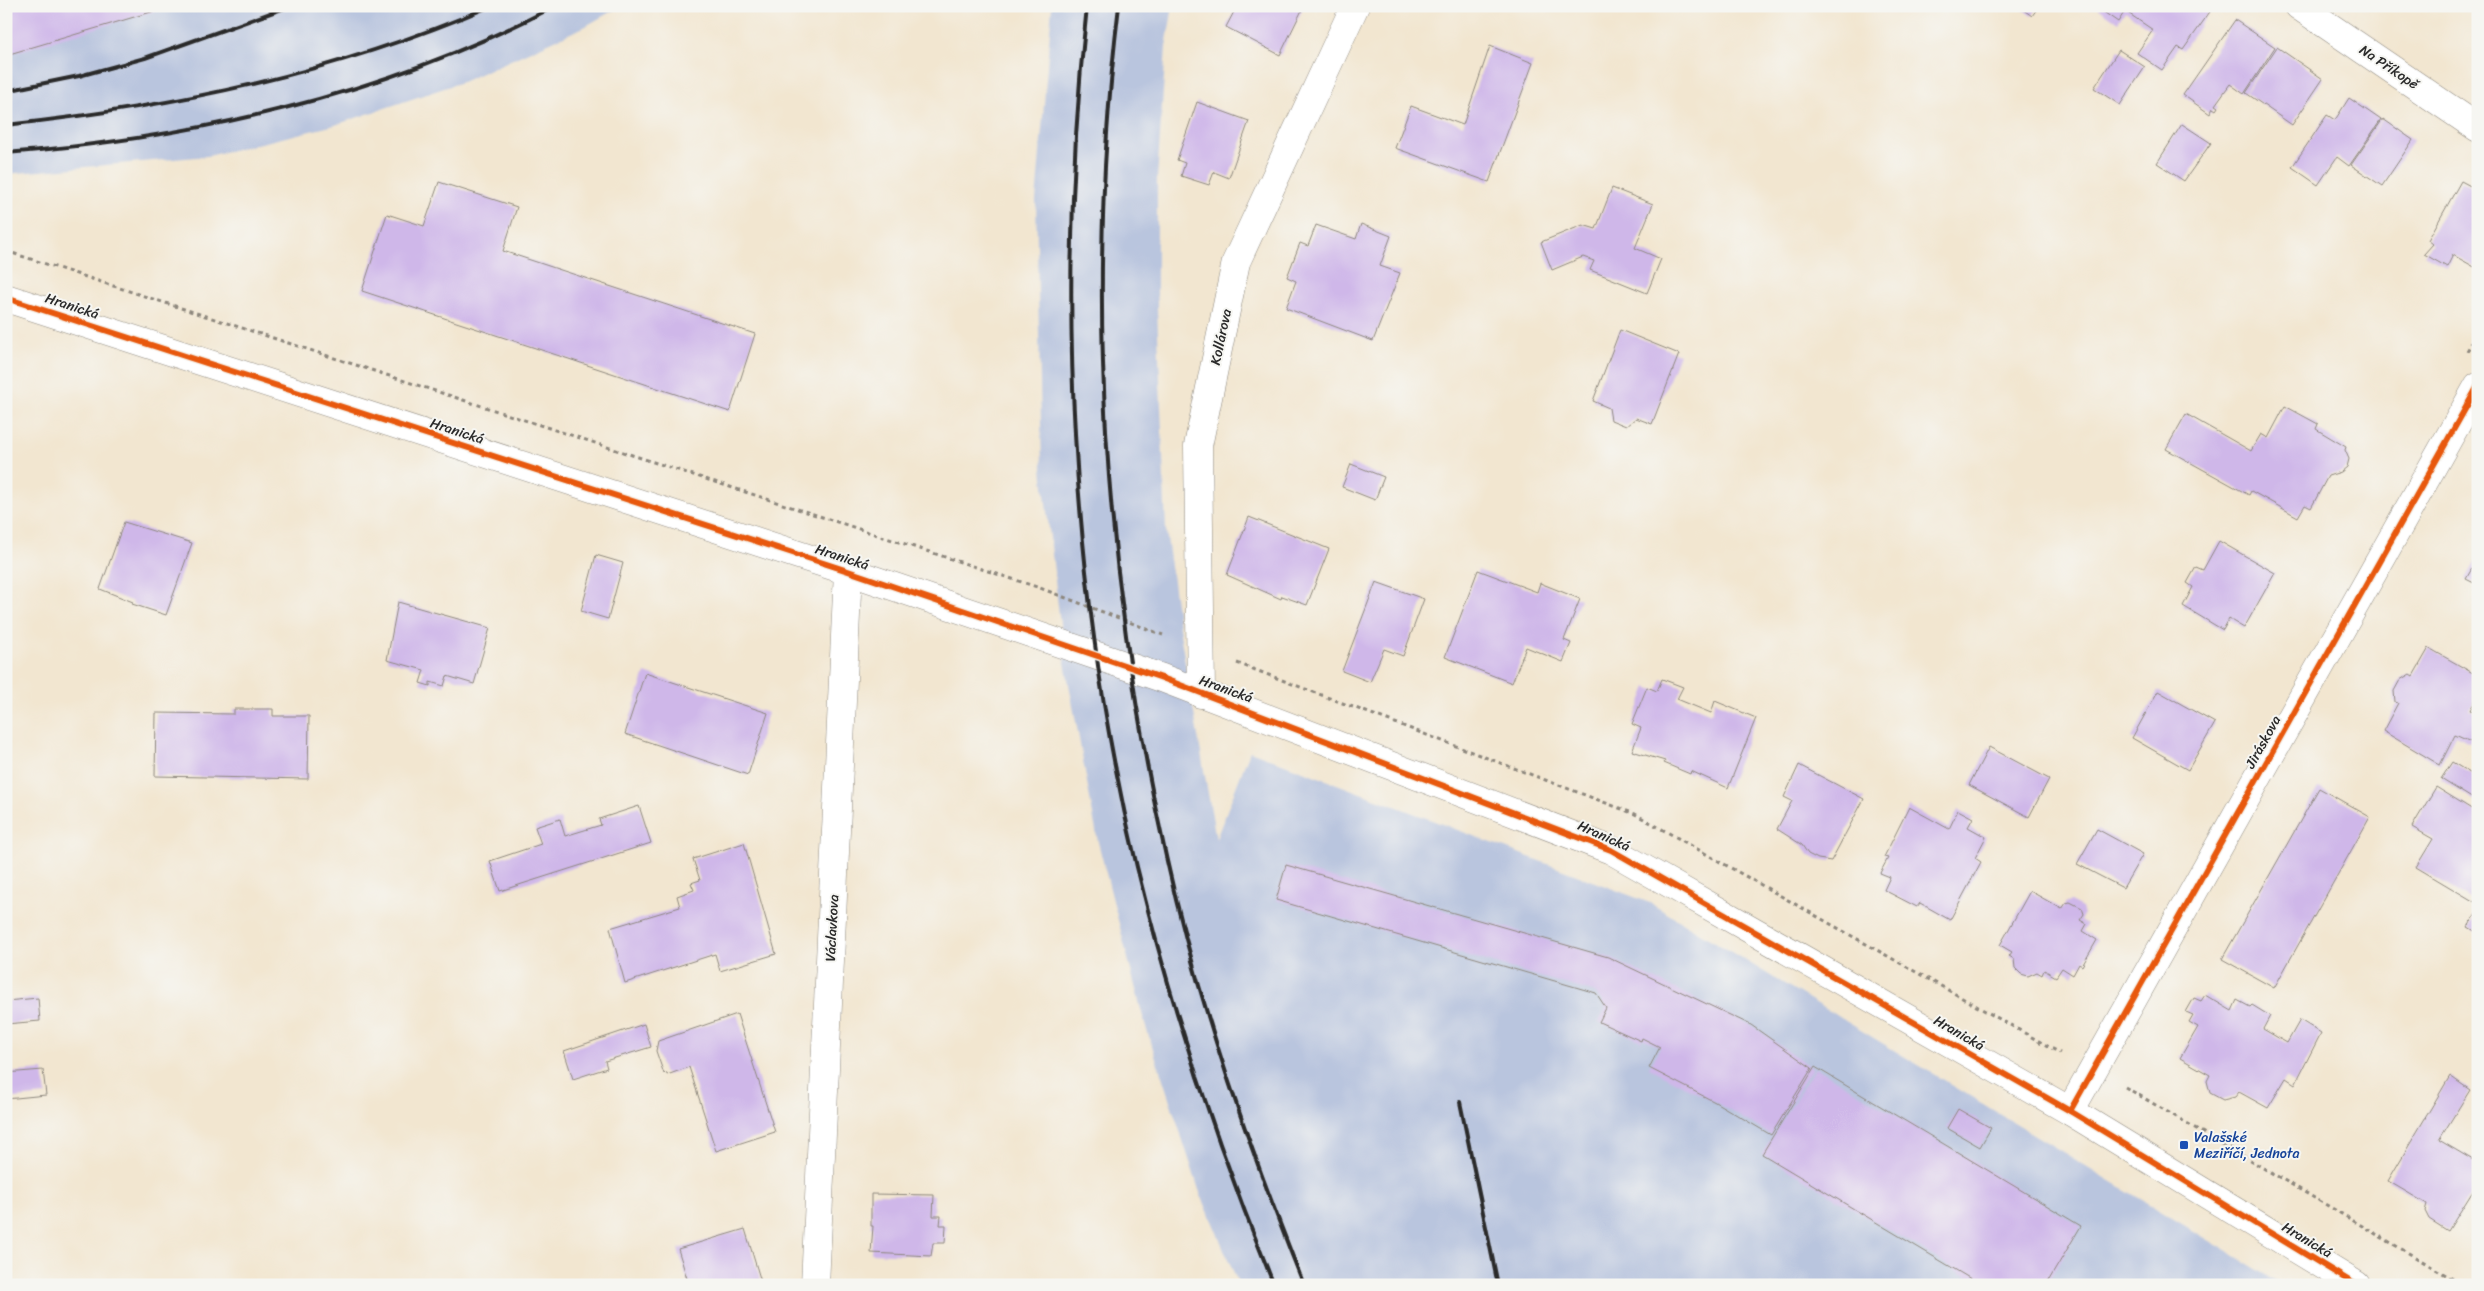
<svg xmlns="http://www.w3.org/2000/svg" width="2484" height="1291" viewBox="0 0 2484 1291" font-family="Sriracha,sans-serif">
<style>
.industrial{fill:#b9c5de}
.building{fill:#cfb7e9}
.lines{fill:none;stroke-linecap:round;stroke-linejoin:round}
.minor-casing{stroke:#8e887e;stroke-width:29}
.tertiary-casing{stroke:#8e887e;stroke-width:29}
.path{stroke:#8e887e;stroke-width:3;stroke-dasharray:4 4;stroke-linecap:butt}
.minor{stroke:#fff;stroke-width:28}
.tertiary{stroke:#fff;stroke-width:28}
.rail{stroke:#2b2b2b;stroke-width:4}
.cycleway-casing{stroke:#f6f6f2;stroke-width:9}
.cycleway{stroke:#e8590c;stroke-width:6}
.transit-dot{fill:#1a4fb4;stroke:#f6f6f2;stroke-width:2}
.labels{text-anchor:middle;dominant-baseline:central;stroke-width:4;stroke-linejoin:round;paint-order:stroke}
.street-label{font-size:14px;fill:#2b2b2b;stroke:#f6f6f2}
.transit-label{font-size:14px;fill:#164399;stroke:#f6f6f2;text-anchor:start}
</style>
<rect width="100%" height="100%" fill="#f6f6f2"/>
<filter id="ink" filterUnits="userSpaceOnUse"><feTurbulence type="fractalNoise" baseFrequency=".02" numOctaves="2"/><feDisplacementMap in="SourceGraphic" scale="10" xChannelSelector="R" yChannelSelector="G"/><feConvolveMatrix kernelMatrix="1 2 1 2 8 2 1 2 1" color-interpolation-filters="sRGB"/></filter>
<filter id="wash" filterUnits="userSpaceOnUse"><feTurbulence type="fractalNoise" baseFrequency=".0096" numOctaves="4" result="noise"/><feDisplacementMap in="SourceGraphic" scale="20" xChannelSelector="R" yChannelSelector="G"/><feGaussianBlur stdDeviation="1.12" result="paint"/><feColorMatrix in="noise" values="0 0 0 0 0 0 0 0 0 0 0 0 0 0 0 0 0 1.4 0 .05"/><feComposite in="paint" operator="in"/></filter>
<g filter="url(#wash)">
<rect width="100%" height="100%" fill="#f2e6d0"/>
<g class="industrial">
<path d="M6,6h615l-37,21 -122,55 -127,43 -127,31 -202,18z"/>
<path d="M1052,6h121l-7,41 -9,132v129l9,222 14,103 36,206 34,-88 400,152 633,382h-1044l-40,-95 -55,-169 -46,-179 -34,-185 -22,-188 -6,-268z"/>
</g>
<g id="blocks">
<g class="building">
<path d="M6,6h162v1l-162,48z"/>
<path d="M1237,6h67l-24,49 -54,-28z"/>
<path d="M2018,6h21l-7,10z"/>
<path d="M2095,6h119l-31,44 -5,-3 -16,23 -25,-17 16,-23 -28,-19 -7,11z"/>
<path d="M2235,20l40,27 -31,47 -14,-10 -15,21 3,2 -2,3 -3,-2 -3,6 -27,-19z"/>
<path d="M1490,46l43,17 -44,119 -94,-34 16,-42 52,19z"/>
<path d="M2277,47l46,32 -31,46 -46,-32z"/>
<path d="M2119,50l26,17 -25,38 -26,-17z"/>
<path d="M2349,98l32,22 -32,46 -12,-9 -19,28 -26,-18 35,-52 8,5z"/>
<path d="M1197,102l52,19 -20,57 -15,-6 -5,13 -28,-9 4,-13 -8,-3z"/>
<path d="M2383,119l30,21 -31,46 -31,-21z"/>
<path d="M2182,124l29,19 -27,38 -27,-18z"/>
<path d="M2461,181l17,9v79l-25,-14 -6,12 -23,-13 9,-10 -5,-4z"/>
<path d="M439,182l78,25 -14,44 252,83 -25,78 -368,-121 25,-77 37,12z"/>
<path d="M1612,188l41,16 -18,44 26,11 -14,34 -57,-23 4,-9 -11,-4 -31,13 -11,-28 42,-17 13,4z"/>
<path d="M1361,224l30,12 -11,30 20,7 -27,68 -87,-33 10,-27 -9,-4 13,-34 8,3 8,-21 40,14z"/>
<path d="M1620,330l59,24 -27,70 -16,-6 -10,8 -15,-6 -2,-12 -16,-7z"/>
<path d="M2285,406l33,18 -2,5 30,18 -1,3 4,9 -2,8 -6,5 -13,4 -17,32 -6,-3 -7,12 -47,-26 -2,4 -83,-46 20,-35 65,37 10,-17 7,4z"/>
<path d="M1351,464l33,13 -9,23 -33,-13z"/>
<path d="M1249,517l80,32 -22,56 -25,-9 -1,3 -54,-24z"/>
<path d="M124,522l68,21 -26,72 -34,-11 1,-2 -33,-13z"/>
<path d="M2219,541l56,32 -31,55 -15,-9 -6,11 -40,-24 10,-19 -6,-4 9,-16 7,3z"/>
<path d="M596,555l27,8 -15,56 -27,-8z"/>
<path d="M2478,558v27l-12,-6z"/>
<path d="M1478,570l59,22 3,-9 40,16 -16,41 7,3 -8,19 -37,-15 -14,36 -67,-26z"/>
<path d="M1376,582l48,17 -21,57 -19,-7 -14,33 -28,-11z"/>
<path d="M398,602l92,26 -16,56 -27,-8 -3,10 -14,-4v4l-10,-3 4,-13 -37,-10z"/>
<path d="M2429,648l49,28v20l-8,14 8,3v17l-7,12 -16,-7 -15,30 -57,-34 15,-28 -3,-1 -1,-11 6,-11 10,-6 3,2z"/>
<path d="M645,673l123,40 -20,62 -123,-41z"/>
<path d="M1662,679l21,8 -6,12 34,14 4,-12 41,17 -28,70 -37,-17 -1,3 -26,-11 1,-2 -33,-10 9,-23 -9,-4 15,-37 10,4z"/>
<path d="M2158,691l57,32 -27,47 -56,-32z"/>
<path d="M234,709h39v7h36l-1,63 -153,-3 1,-63 78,1z"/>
<path d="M1989,747l60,32 -20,38 -60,-32z"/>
<path d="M2452,762l26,16v24l-37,-23z"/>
<path d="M1799,765l65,34 -33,62 -13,-2 -10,-5 -6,-9 -25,-16 15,-28 -8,-4z"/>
<path d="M2436,787l42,26v91l-62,-37 17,-28 -21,-12z"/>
<path d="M2319,788l51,29 -96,171 -52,-29z"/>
<path d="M639,806l12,37 -151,48 -10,-30 51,-17 -6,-17 25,-8 5,17 36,-11 -2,-6z"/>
<path d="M1909,807l40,22 9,-19 15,8 -5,9 18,10 -11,21 6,4 -31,58 -30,-17 -3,4 -33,-17 6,-13 -10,-4 8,-15 -4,-1z"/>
<path d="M2097,829l46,25 -20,34 -46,-24z"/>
<path d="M744,843l32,111 -56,17 -5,-17 -90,29 -15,-55 70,-21 -3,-11 17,-6 -3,-7 9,-3 -7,-21z"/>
<path d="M1286,865l322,92 143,68 61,43 -41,67 -56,-33 -66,-34 11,-21 -18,-9 -1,3 -42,-19 7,-14 -10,-15 -320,-93z"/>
<path d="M2030,891l32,18 4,-6 4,-1 12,6 2,6 -4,6 7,4 -4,7 14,9 -15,26 -3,-2 -6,11 -11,-7 -6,9 -12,-7 -2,5 -5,-3 -9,4 -7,-2 -6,-6 -1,-9 -5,-3 3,-4 -12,-7z"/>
<path d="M2478,911v22l-10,-6z"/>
<path d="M2205,995l27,16 5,-11 13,7 2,-2 18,11 -7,13 24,14 13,-23 21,13 -26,51 -9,-6 -18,30 -29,-16 -4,5 -12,3 -13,-7 -3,-12 3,-6 -30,-17 18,-31 -9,-5 4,-7 -7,-3 8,-14 7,3z"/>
<path d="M38,998l2,23 -34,3v-23z"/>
<path d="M737,1014l38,118 -59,19 -27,-84 -22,8 -1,-3 -2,2 -8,-23 2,-10z"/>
<path d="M644,1024l7,23 -46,14 2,7 -34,11 -9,-28z"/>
<path d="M1815,1067l266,159 -35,59h-65l-219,-131z"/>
<path d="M43,1070l3,25 -40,4v-26z"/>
<path d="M2450,1076l20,14 -31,50 39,23v20l-30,48 -19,-12 -4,-8 2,-7 -39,-23z"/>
<path d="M1958,1109l33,19 -11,19 -33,-19z"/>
<path d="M871,1194l63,1 -1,21h8l-1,9h6l-1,18h-12l-2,13 -60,-3 2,-27h-2z"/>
<path d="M745,1229l17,56h-73l-11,-36z"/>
</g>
</g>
</g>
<g filter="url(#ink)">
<use href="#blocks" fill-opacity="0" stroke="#8e887e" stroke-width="1"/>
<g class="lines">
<g class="minor-casing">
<g id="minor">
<path d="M2299,6l179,122"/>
<path d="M1201,694l-3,-248 38,-184 119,-256"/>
<path d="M2070,1111l408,-725"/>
<path d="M815,1285l33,-714"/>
</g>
</g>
<g class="tertiary-casing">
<path id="tertiary" d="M6,298l842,273 314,107 449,172 459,261 286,174"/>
</g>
<g class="path">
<path d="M6,251l1034,337 123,47"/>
<path d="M2467,351l11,-19"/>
<path d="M1237,663l398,151 425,239"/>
<path d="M2125,1087l338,198"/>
</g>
<use href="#minor" class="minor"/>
<use href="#tertiary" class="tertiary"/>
<g class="rail">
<path d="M1087,6c-31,283 -17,584 50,861 35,143 81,282 137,418"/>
<path d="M1119,6c-35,284 -15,576 48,855 32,145 82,286 137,424"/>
<path d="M6,91l73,-15 66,-18 145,-52"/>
<path d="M6,125c172,-19 326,-51 485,-119"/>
<path d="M6,153c188,-15 380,-58 549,-147"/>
<path d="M1460,1102l38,183"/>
</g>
<g class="cycleway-casing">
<g id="cycleway">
<path d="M6,298l842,273 314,107 449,172 459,261 286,174"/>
<path d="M2070,1111l408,-725"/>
</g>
</g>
<use href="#cycleway" class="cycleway"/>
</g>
</g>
<rect class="transit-dot" x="2179" y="1140" width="10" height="10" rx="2.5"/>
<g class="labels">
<g class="street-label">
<text transform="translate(2389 67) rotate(34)">Na Příkopě</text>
<text transform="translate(72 306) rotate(18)">Hranická</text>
<text transform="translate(1221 337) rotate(-78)">Kollárova</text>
<text transform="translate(457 431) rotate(18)">Hranická</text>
<text transform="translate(842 557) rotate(18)">Hranická</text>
<text transform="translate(1226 689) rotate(20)">Hranická</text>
<text transform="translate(2263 742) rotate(-61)">Jiráskova</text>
<text transform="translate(1604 836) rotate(24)">Hranická</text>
<text transform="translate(832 928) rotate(-87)">Václavkova</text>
<text transform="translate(1959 1033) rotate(30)">Hranická</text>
<text transform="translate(2307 1240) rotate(31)">Hranická</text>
</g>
<g class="transit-label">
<text x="2194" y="1137">Valašské<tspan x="2194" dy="16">Meziříčí, Jednota</tspan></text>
</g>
</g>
<rect width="2484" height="1291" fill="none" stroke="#f6f6f2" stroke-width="25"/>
</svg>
